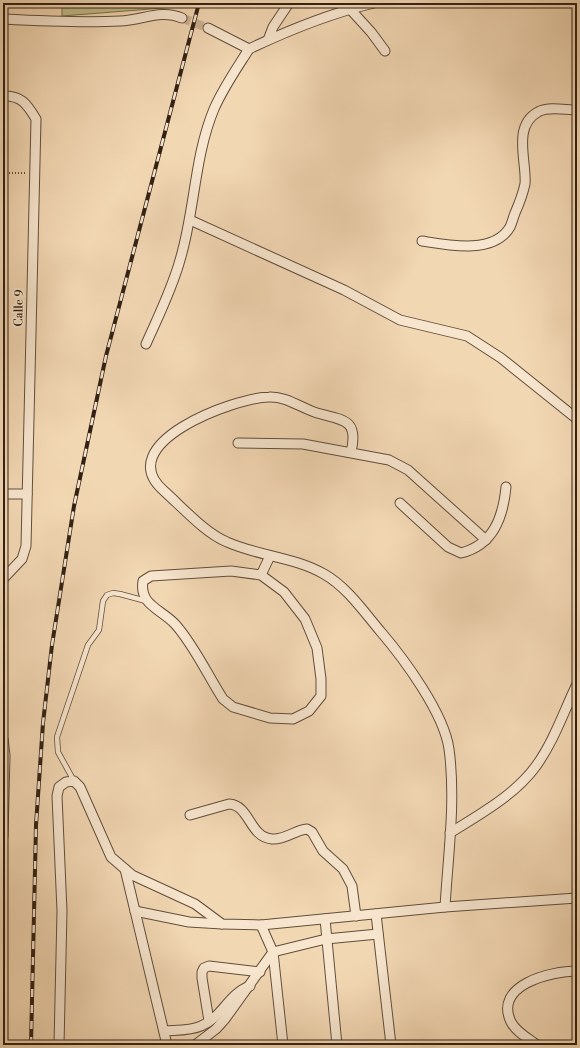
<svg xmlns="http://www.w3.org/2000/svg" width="580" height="1048" viewBox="0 0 580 1048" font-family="'Libre Bodoni',serif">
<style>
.green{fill:#c1bc88;stroke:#7a6e4e}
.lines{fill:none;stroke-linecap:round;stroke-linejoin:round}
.street-tunnel{stroke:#ccb393;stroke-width:9;stroke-dasharray:9 4.5;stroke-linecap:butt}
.lane-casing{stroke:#624e3c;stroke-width:6}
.street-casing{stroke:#624e3c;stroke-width:11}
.path{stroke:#322114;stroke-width:1.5;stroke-dasharray:1 2;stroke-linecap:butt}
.lane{stroke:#f7e5ce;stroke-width:4.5}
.street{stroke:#f7e5ce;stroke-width:9}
.rail-casing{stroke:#322114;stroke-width:4}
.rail{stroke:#f7e5ce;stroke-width:2.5;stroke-dasharray:8;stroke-linecap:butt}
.labels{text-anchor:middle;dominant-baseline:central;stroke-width:3.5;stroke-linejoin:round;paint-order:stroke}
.street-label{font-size:12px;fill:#322114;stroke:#f7e5ce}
</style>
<rect width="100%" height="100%" fill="#f2d7b3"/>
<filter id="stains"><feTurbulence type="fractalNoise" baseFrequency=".005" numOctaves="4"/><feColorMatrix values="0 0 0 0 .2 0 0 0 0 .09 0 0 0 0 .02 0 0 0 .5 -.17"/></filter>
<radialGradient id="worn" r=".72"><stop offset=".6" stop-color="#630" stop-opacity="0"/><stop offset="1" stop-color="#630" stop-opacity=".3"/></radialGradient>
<path class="green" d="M62,3h115l-1,4 -114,9z"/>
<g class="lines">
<path class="street-tunnel" d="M182,18l26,10"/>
<g class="lane-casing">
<path id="lane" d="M74,781l-16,-29 -1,-15 31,-92 11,-15 4,-29 4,-6 6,-2 7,1 26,7"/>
</g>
<g class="street-casing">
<g id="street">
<path d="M350,9l21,23 14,19"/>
<path d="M3,19c39,2 78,4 117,2 23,-1 41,-12 62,-3"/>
<path d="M208,28l41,21c40,-19 82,-36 125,-46"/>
<path d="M268,40l5,-13 16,-24"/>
<path d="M3,96c18,-1 24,8 33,23l-10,427 -4,13 -19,20"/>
<path d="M190,220l154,70 56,30 67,16 34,22 76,61"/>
<path d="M422,241c25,4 72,14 88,-14 2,-4 3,-9 5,-14 4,-9 8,-20 10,-29 2,-22 -13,-58 13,-72 10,-6 27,-2 39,-2"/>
<path d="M146,344c12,-27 26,-55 34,-84 15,-49 14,-103 34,-151 9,-21 23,-41 35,-60"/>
<path d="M238,443l65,1 86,16 19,10 78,70"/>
<path d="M351,452c8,-33 -8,-32 -34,-39 -16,-5 -31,-17 -48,-16 -36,1 -159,47 -105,94 18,16 41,42 63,51 31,14 68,15 97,32 23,13 40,38 57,58 23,27 63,81 68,117 7,52 -1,106 -4,158"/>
<path d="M3,494h24"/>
<path d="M400,503l48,44 13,6c32,-8 42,-35 45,-66"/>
<path d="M231,571l30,4 23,17 21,27 12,29 4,31v17l-12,15 -16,8 -23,-1 -37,-11 -10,-8c-15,-23 -29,-54 -48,-75 -14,-15 -36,-19 -32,-43l8,-5z"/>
<path d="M261,575l9,-19"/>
<path d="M3,739l2,16 -2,81"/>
<path d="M190,815l39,-11c21,1 20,33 43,35 13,1 23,-9 35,-10l5,3 11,19 20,18 9,17 4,30"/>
<path d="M450,833c30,-19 65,-38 86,-67 18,-25 28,-55 41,-82"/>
<path d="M125,869l42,176"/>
<path d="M135,911l54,11 33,2"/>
<path d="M376,914l15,131"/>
<path d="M325,919l12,126"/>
<path d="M209,1021l-7,-43v-6l2,-4 5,-2 51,6"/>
<path d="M164,1031c13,-1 26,0 37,-5 21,-8 27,-32 49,-40"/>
<path d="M59,1045l3,-134 -5,-115 2,-9 7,-5 8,-1 6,6 31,70 21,18 63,29 27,20 39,1 184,-18 132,-9"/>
<path d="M195,1045l21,-16 9,-10 48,-67 -12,-27"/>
<path d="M283,1045l-10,-93 53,-13 52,-5"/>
<path d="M537,1045c-8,-6 -21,-13 -26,-23 -18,-37 40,-51 66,-51"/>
</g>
</g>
<path class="path" d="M3,173h23"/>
<use href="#lane" class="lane"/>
<use href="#street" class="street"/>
<g class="rail-casing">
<path id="rail" d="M31,1045l5,-220 7,-102 9,-78 22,-139 32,-150 93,-353"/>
</g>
<use href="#rail" class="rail"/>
</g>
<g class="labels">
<g class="street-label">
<text transform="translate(19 308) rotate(-89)">Calle 9</text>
</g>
</g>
<rect width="580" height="1048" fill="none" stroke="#f2d7b3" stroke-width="16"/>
<rect x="4" y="4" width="572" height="1040" fill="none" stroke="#322114" stroke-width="2"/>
<rect x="8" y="8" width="564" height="1032" fill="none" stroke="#322114"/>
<rect width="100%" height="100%" filter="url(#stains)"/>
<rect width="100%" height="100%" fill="url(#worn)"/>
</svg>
